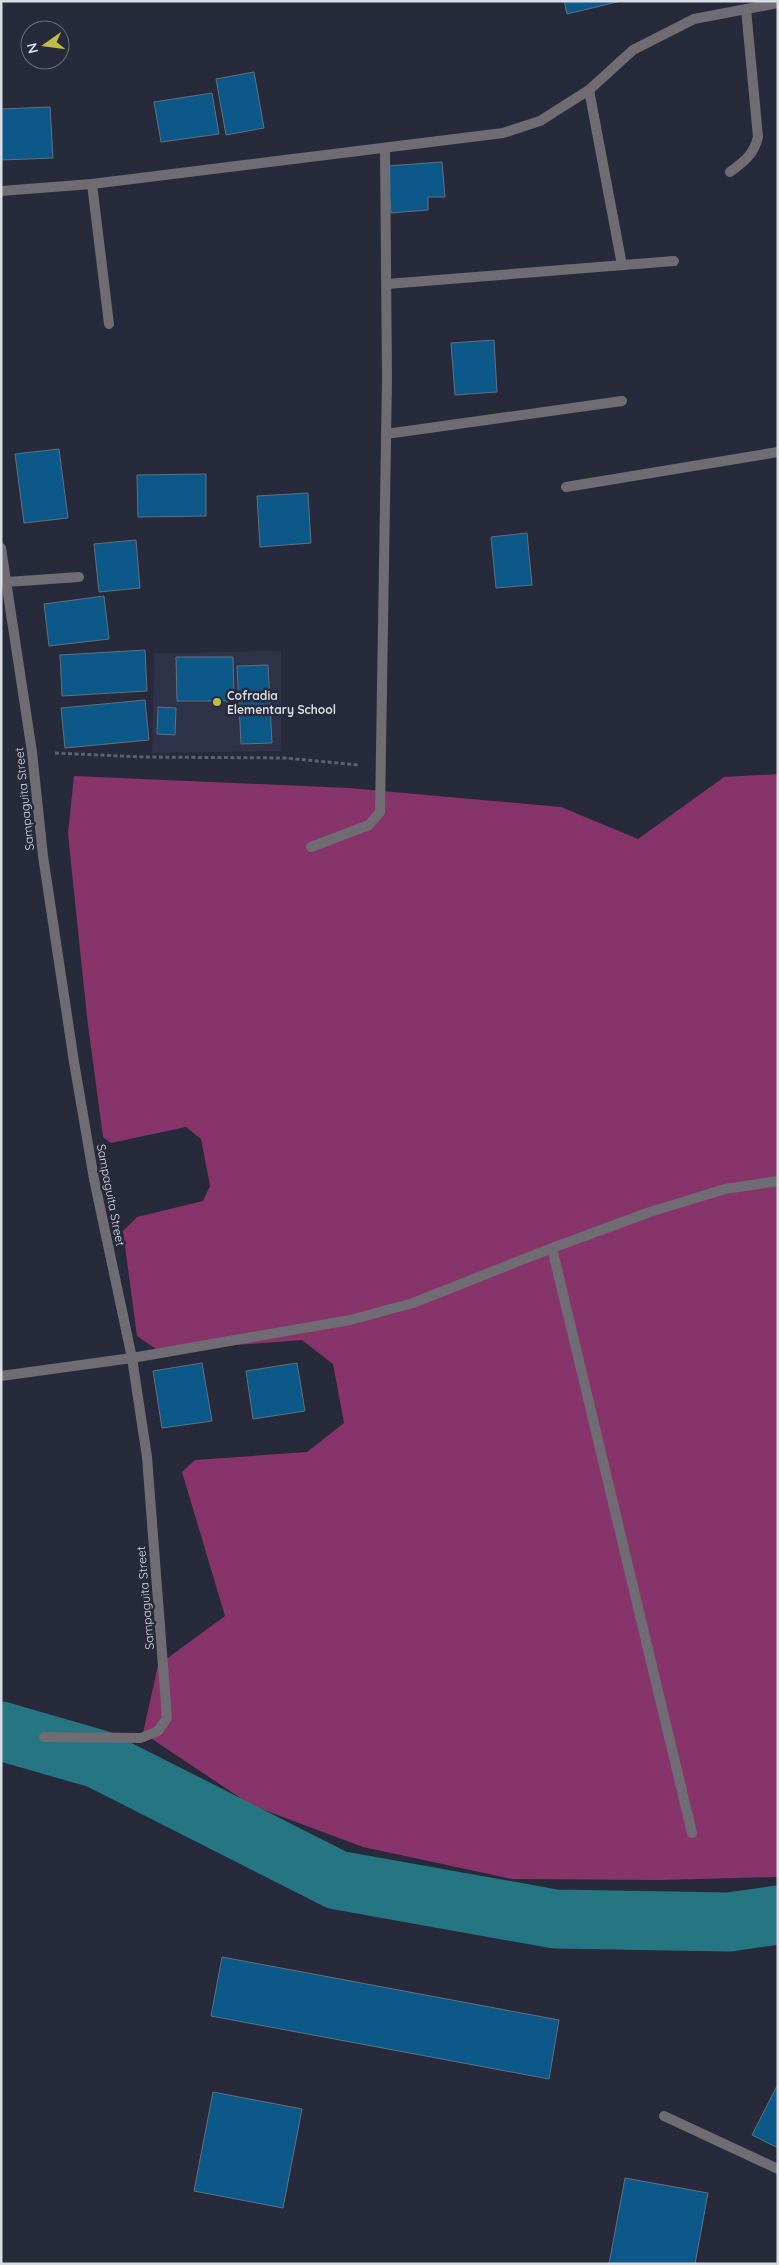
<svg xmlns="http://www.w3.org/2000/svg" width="779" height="2265" viewBox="0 0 779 2265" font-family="Quicksand,sans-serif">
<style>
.built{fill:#2f3349}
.forest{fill:#86346a}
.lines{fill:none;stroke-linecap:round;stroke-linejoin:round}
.river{stroke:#257582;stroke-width:59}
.building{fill:#0c5888;stroke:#60717f}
.path{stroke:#5d606e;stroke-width:3;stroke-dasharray:4 2.5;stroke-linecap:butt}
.service{stroke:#706c74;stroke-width:10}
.minor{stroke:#706c74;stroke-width:10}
.poi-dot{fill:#bcbf44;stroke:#272a3a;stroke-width:2}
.labels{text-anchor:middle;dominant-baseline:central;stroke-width:5;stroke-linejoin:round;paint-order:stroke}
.poi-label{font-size:12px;font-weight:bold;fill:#dadce6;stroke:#272a3a;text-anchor:start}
.street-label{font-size:12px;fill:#dadce6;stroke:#272a3a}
</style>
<rect width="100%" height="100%" fill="#272a3a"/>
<path class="built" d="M281,651v100l-129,2 2,-100z"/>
<path class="forest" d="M778,774v1103l-117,3 -149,-1 -149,-32 -112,-42 -108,-72 15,-68 67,-49 -43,-144 13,-12 112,-8 37,-29 -11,-59 -31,-24 -143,11 -22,-15 -14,-105 14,-14 66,-16 7,-15 -9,-47 -15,-12 -75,16 -8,-6 -16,-120 -19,-183 6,-58 275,12 212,19 77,32 86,-62z"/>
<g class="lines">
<path class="river" d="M1,1731l97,28 239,121 218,39 174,3 49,-7"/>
</g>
<g class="building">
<path d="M564,1h57l-54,13z"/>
<path d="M254,72l10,56 -38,7 -10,-56z"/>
<path d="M212,93l7,41 -58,8 -7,-40z"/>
<path d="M50,107l3,51 -52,2v-51z"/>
<path d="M442,162l3,35h-17v13l-37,3 -4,-47z"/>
<path d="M494,340l3,52 -42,3 -4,-52z"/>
<path d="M59,449l9,69 -44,5 -9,-69z"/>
<path d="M206,474v42l-68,1 -1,-42z"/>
<path d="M308,493l3,50 -51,4 -3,-51z"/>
<path d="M527,533l5,52 -36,3 -5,-51z"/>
<path d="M136,540l4,48 -41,4 -5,-48z"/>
<path d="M104,596l5,43 -60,7 -5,-42z"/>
<path d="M145,650l2,41 -85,5 -2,-41z"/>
<path d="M176,657h57l1,44h-57z"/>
<path d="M268,665l4,78 -31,1 -4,-78z"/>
<path d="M145,700l4,40 -84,8 -4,-40z"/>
<path d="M158,707l18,1 -1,27 -18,-1z"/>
<path d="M202,1363l10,58 -50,7 -9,-57z"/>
<path d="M297,1363l8,48 -52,8 -7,-48z"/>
<path d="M222,1957l337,63 -10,59 -338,-63z"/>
<path d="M778,2084v64l-26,-13z"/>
<path d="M213,2092l89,17 -19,99 -89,-17z"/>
<path d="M625,2178l83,15 -13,71h-86z"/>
</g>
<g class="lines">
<path class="path" d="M55,753l88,4 142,1 73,7"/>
<g class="service">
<path d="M730,172c15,-11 24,-18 28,-35l-12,-128"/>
<path d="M7,582l72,-5"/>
</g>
<g class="minor">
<path d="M589,90l33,175"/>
<path d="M92,184l17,140"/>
<path d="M1,191l91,-7 411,-51 37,-12 49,-31 44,-40 61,-31 84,-16"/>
<path d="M387,284l287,-23"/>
<path d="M386,434l236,-33"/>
<path d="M566,487l212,-35"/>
<path d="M1,548l31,204 11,104 31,206 20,117 38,179 15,99 20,261 -9,13 -17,7 -97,-1"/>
<path d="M311,847l58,-22 11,-13 7,-434 -2,-229"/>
<path d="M552,1248l140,585"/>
<path d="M1,1376l131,-18 218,-38 63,-17 139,-55 98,-36 75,-23 53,-8"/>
<path d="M664,2116l114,53"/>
</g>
</g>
<circle class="poi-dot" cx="217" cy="702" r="5"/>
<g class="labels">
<g class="poi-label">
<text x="227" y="695">Cofradia<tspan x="227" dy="14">Elementary School</tspan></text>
</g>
<g class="street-label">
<text transform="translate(24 799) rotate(-96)">Sampaguita Street</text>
<text transform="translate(111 1195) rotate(79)">Sampaguita Street</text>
<text transform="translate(145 1598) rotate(-95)">Sampaguita Street</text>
</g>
</g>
<rect width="779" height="2265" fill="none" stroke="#dadce6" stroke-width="5"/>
<g transform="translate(45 45) rotate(256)"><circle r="24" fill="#272a3a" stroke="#6f717f"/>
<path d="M0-4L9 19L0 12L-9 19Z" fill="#bcbf44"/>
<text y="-8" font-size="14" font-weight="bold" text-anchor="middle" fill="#dadce6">N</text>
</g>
</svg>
